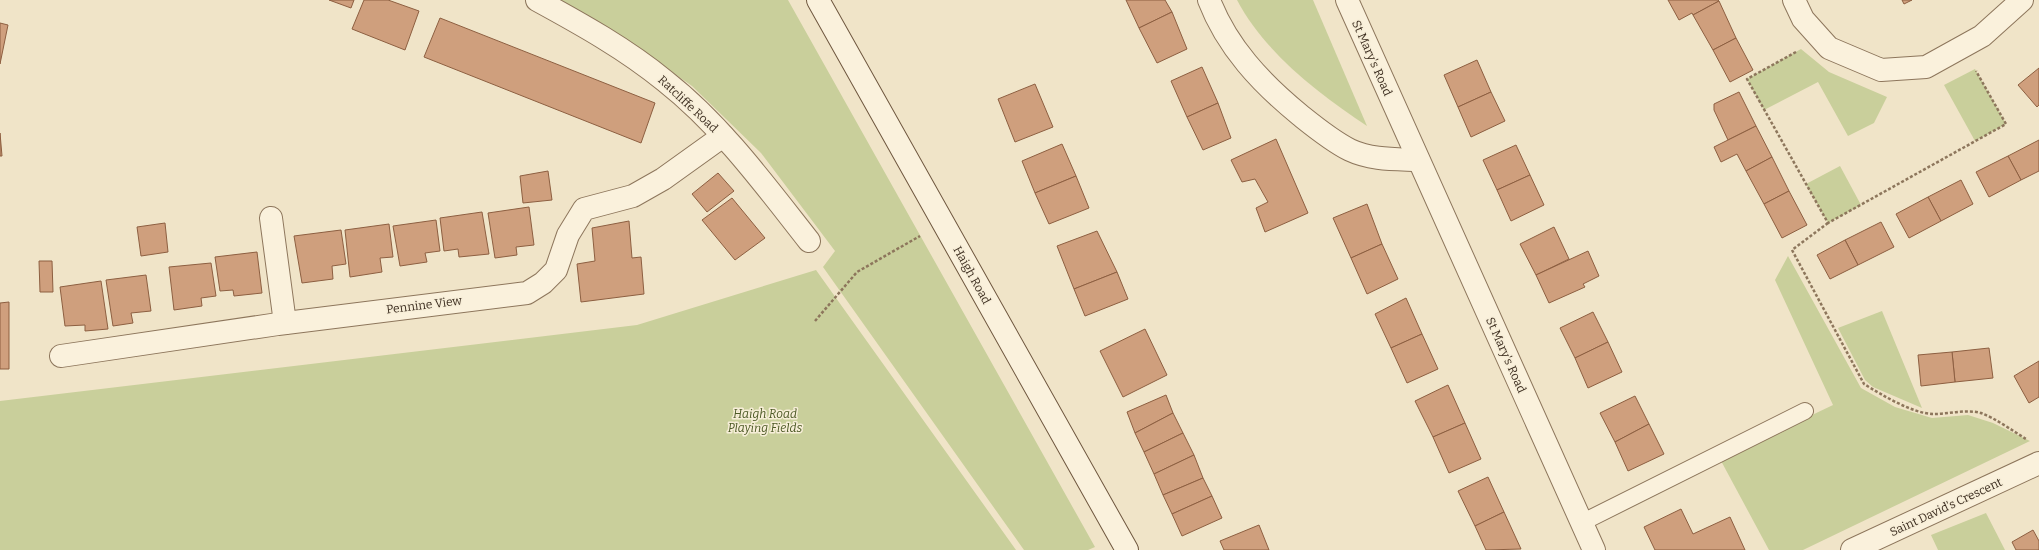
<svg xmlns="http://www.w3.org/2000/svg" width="2039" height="550" viewBox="0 0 2039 550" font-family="Bitter,serif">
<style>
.green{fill:#c9cf9b}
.building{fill:#cf9f7d;stroke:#8d5f41}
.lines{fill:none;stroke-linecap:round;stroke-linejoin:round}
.service-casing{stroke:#8d765c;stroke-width:18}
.minor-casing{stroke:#8d765c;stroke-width:24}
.secondary-casing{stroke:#6f573f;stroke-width:24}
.path{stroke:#8d765c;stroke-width:2.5;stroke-dasharray:3 2;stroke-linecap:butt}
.service{stroke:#faf1dc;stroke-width:16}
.minor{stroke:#faf1dc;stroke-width:22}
.secondary{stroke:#faf1dc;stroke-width:22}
.labels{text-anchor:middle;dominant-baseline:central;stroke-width:3;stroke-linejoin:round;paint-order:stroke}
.street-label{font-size:12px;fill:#3d2e20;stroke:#f7eed8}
.park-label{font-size:12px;font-style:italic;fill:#4d5a26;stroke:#f7eed8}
</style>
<rect width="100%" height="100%" fill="#f0e4c8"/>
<g class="green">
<path d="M557,0h231l307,547 -7,3h-64l-201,-283 12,-16 -74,-98 -69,-67 -76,-53z"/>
<path d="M1237,0h76l54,126c-49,-33 -102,-73 -130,-126z"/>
<path d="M1801,49l28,23 58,25 -13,26 -26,13 -30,-54 -54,28 -17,-31z"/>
<path d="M1975,69l31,55 -31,17 -31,-56z"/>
<path d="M1840,166l21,39 -33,18 -22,-39z"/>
<path d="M1788,256l73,132 34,19 37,11 36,-3 25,8 37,18 -227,109h-34l-49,-91 113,-54 -58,-125z"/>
<path d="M816,270l200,280h-1016v-149l637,-76z"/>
<path d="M1882,311l40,97 -49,-21 -8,-7 -27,-52z"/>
<path d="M1986,513l19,37h-67l-7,-15z"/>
</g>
<g class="building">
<path d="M329,0h25l-3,8z"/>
<path d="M364,0h24l31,11 -14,39 -53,-21z"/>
<path d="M1126,0h39l7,12 -33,16z"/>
<path d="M1668,0h50l1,1 -26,14 -1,-2 -13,7z"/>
<path d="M1902,0h10l-8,4z"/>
<path d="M1719,1l17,37 -23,12 -20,-35z"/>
<path d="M1172,12l15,37 -30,14 -18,-35z"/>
<path d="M440,18l215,85 -14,40 -217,-86z"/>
<path d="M0,23l8,2 -8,39z"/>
<path d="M1736,38l17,32 -23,12 -17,-32z"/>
<path d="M1477,60l14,32 -33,15 -14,-32z"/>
<path d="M1202,67l16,36 -31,14 -16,-36z"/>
<path d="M2039,68v37l-2,2 -19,-22z"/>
<path d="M1035,84l18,43 -38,15 -17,-43z"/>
<path d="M1491,92l14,29 -34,16 -13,-30z"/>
<path d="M1739,92l17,34 -28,14 -14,-30v-6z"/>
<path d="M1218,103l13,35 -28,12 -16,-33z"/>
<path d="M1756,126l16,31 -26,14 -9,-17 -16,8 -7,-15z"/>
<path d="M0,133l2,23h-2z"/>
<path d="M1276,139l32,74 -43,19 -9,-24 12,-6 -13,-23 -13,3 -11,-22z"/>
<path d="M2039,140v31l-18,9 -13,-24z"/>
<path d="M1062,144l14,32 -41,17 -13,-32z"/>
<path d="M1516,145l14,30 -33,15 -14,-30z"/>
<path d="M2008,156l13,24 -32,17 -13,-25z"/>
<path d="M1772,157l17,34 -25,13 -18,-33z"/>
<path d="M548,171l4,29 -29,3 -3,-27z"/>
<path d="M718,173l16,18 -27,21 -15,-18z"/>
<path d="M1530,175l14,30 -33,16 -14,-31z"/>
<path d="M1076,176l13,32 -40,16 -14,-31z"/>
<path d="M1961,180l12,24 -32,17 -13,-24z"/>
<path d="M1789,191l18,34 -25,13 -18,-34z"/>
<path d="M1928,197l13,24 -32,17 -13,-24z"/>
<path d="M732,198l33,40 -30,22 -33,-40z"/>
<path d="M1367,204l15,40 -31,14 -18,-40z"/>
<path d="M529,207l5,38 -18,2 1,8 -22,3 -7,-45z"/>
<path d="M482,212l7,42 -30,3 -1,-8 -14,2 -4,-33z"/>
<path d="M436,220l4,31 -15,2 2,9 -27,4 -7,-40z"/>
<path d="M629,221l3,37 9,-1 3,37 -63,8 -4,-38 18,-3 -3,-33z"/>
<path d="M1881,222l13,25 -36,18 -13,-25z"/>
<path d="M165,223l3,29 -27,4 -4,-29z"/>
<path d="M389,224l4,33 -13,1 2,14 -32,5 -5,-47z"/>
<path d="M1554,227l15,32 -33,16 -16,-31z"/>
<path d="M341,230l5,34 -14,2 1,13 -31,4 -8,-47z"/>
<path d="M1097,231l20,41 -43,17 -17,-43z"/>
<path d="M1845,240l13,25 -28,14 -13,-24z"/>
<path d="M1382,244l16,35 -31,15 -16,-36z"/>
<path d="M1588,251l11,25 -16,8 2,3 -36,16 -13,-28z"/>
<path d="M257,252l5,41 -28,3 -1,-6 -13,1 -5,-34z"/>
<path d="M39,261h13l1,31h-13z"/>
<path d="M211,263l5,33 -15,2 1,8 -28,4 -5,-43z"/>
<path d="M1117,272l11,27 -43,17 -11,-27z"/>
<path d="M146,275l5,36 -20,2 2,10 -20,3 -7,-46z"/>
<path d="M101,281l7,48 -23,2v-6l-20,1 -5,-39z"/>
<path d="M1406,298l16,36 -31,14 -16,-34z"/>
<path d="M9,302v67h-9v-66z"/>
<path d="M1593,312l15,30 -33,16 -15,-30z"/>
<path d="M1145,329l22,46 -44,22 -23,-46z"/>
<path d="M1422,334l16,35 -31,14 -16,-35z"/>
<path d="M1608,342l14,30 -34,16 -13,-30z"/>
<path d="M1989,348l4,30 -38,4 -3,-30z"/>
<path d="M1952,352l3,30 -34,4 -3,-31z"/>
<path d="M2039,361v36l-10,6 -15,-27z"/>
<path d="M1448,385l17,38 -32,14 -18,-36z"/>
<path d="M1166,395l7,18 -38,20 -8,-21z"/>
<path d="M1635,396l14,28 -34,18 -15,-29z"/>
<path d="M1173,413l10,20 -39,19 -9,-19z"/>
<path d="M1465,423l16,36 -32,14 -16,-36z"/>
<path d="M1649,424l15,30 -36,17 -13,-29z"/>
<path d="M1183,433l11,22 -40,19 -10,-22z"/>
<path d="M1194,455l9,23 -40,17 -9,-21z"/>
<path d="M1488,477l16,35 -29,14 -17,-35z"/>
<path d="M1203,478l9,18 -40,18 -9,-19z"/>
<path d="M1212,496l10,22 -40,18 -10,-22z"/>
<path d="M1681,509l12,25 37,-17 15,33h-90l-11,-23z"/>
<path d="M1504,512l17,37 -35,1 -11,-24z"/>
<path d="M1259,525l10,25h-45l-4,-9z"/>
<path d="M2033,530l6,11v9h-23l-4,-8z"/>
</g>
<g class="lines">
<g class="service-casing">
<path id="service" d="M1581,523l224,-112"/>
</g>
<g class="minor-casing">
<g id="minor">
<path d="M537,0c44,24 89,49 128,81 56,44 100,104 144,160"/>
<path d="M1209,0c18,47 52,83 91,115 15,12 32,26 50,35 21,10 45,9 68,10"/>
<path d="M1347,0l247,550"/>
<path d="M1794,0l9,19 26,29 52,22 45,-3 56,-31 40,-36"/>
<path d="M271,218l14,105"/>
<path d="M61,356l217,-32 249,-31 16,-10 13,-13 12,-35 16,-26 49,-13 30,-17 60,-43"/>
<path d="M1852,550l187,-87"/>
</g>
</g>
<g class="secondary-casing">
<path id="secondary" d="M818,0l309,550"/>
</g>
<g class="path">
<path d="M1796,52l-49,27 81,144 178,-99 -30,-53"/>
<path d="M1828,223l-36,27 72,134c18,11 49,30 70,30 15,0 32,-5 47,-1 14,5 32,18 45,26"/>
<path d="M815,321l42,-49 63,-36"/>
</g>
<use href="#service" class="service"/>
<use href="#minor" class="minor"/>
<use href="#secondary" class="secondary"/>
</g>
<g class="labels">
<g class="street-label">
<text transform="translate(1372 58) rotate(66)">St Mary's Road</text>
<text transform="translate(688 104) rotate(43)">Ratcliffe Road</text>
<text transform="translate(972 275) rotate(61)">Haigh Road</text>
<text transform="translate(424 305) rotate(-7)">Pennine View</text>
<text transform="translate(1506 355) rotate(66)">St Mary's Road</text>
<text transform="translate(1946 507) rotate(-25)">Saint David's Crescent</text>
</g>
<g class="park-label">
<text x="765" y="414">Haigh Road<tspan x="765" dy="14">Playing Fields</tspan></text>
</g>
</g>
</svg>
